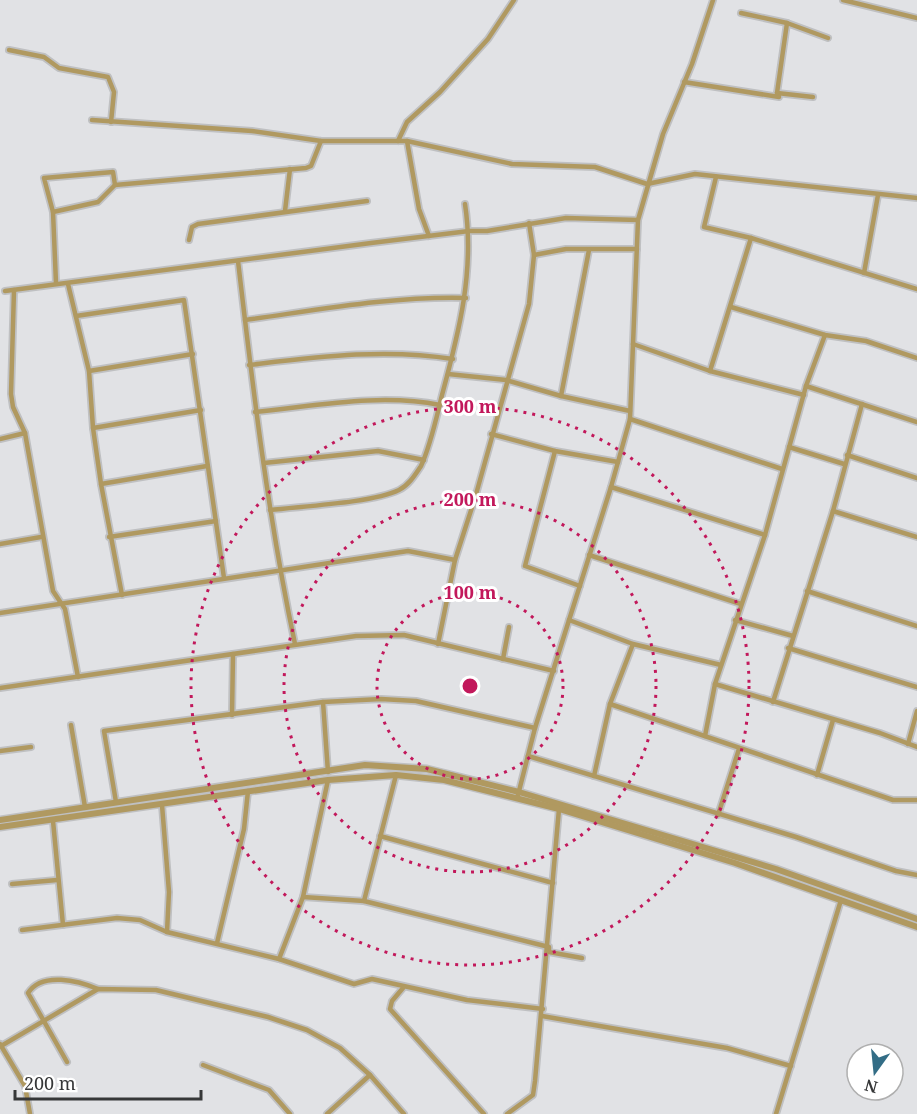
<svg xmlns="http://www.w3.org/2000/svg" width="917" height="1114" viewBox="0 0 917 1114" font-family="'Noto Serif',serif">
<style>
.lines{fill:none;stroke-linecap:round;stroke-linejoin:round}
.minor-casing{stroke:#bfc0c2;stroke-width:8}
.tertiary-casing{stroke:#bfc0c2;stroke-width:9}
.minor{stroke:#b09960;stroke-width:4.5}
.tertiary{stroke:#b09960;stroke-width:6}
.ring{fill:none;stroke:#c2185b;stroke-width:3;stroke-dasharray:3 6}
.centre{fill:#c2185b;stroke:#fff;stroke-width:3}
.ring-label{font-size:18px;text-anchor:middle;font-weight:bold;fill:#c2185b;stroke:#fff;stroke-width:6;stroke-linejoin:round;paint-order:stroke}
</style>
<rect width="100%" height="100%" fill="#e1e2e5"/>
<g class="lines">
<g class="minor-casing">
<g id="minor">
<path d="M843,0l74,18"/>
<path d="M741,13l46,10 41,15"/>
<path d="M9,50l35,7 15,11 49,9 6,15 -3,30"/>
<path d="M684,82l95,15 -2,-4 36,4"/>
<path d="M777,93l10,-70"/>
<path d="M92,120l160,11 69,10h86l105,23 83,3 52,17 48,-10 222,24"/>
<path d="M398,141l9,-19 33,-30 48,-53 26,-39"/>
<path d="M407,141l12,68 10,27"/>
<path d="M716,177l-12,50 47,11 166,51"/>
<path d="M285,211l5,-42"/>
<path d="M53,212l45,-10 17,-17 191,-17 5,-2 10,-25"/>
<path d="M189,240l3,-13 6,-3 169,-23"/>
<path d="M534,255l32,-6h71"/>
<path d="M238,261c15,128 30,256 57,383"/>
<path d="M864,273l14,-78"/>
<path d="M56,283l-3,-71 -9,-34 69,-6 2,13"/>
<path d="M68,284l21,87 4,57 8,56 21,111"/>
<path d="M14,290l-3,104 2,13 12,26 28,158 12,18 13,68"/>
<path d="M5,291l366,-48 98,-12h18l79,-13 72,2"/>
<path d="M731,307l94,28 41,6 51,17"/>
<path d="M76,316l108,-16 40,278"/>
<path d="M245,320c73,-10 147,-24 221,-22"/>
<path d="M633,344l77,27 94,24"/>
<path d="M249,365c68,-8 135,-17 204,-6"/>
<path d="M89,371l104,-17"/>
<path d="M710,371l41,-133"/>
<path d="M448,374l58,6 55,16 69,15"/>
<path d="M806,386l111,36"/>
<path d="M561,396l28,-146"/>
<path d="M255,412c61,-6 125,-19 185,-7"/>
<path d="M630,419l152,50"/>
<path d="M93,428l108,-18"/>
<path d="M491,434l64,17 63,11"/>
<path d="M0,439l25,-6"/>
<path d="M789,447l55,17"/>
<path d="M555,451l-30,115 55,20"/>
<path d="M847,455l70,23"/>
<path d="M264,463l114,-12 46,9"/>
<path d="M101,484l106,-18"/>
<path d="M611,487l154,48"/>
<path d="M270,510c33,-4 102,-7 129,-20 10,-5 16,-15 22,-24 10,-22 15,-47 21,-71 17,-63 33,-125 23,-191"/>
<path d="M833,511l84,26"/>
<path d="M109,537l107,-16"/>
<path d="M0,544l41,-7"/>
<path d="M589,555l152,49"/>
<path d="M807,591l110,35"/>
<path d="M0,613l408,-62 47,9"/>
<path d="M569,620l64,24 88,21"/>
<path d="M735,620l58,16"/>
<path d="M438,644l17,-84 20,-62 54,-194 5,-49 -5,-32"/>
<path d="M788,648l129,39"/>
<path d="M503,659l6,-32"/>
<path d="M715,684l165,49 37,14"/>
<path d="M0,688l356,-52 48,-1 150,36"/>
<path d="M323,702l5,70"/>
<path d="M773,702l60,-191 29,-107"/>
<path d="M610,704l283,96h24"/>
<path d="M232,715l1,-61"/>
<path d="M71,725l14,82"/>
<path d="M705,736l10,-52 50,-149 41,-149 19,-51"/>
<path d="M908,744l9,-33"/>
<path d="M0,751l31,-4"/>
<path d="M528,756l268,81 100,34 21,4"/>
<path d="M817,775l16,-55"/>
<path d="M594,776l16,-72 23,-60"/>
<path d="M518,795l17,-67 76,-241 19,-68 8,-199 25,-86 29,-70 21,-64"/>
<path d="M116,802l-12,-71 219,-29 58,-3 35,2 119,27"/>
<path d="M162,805l7,87 -2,40"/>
<path d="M718,815l21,-66"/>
<path d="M53,821l10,104"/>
<path d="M380,836l173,47"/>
<path d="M12,884l45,-4"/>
<path d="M303,897l61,4 185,46v5l33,6"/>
<path d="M364,901l32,-126"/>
<path d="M22,930l95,-12 23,2 27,12 112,27 75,25 18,-5 95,21 76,9"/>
<path d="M217,943l27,-114 4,-38"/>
<path d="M279,959l24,-62 25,-117"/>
<path d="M403,988l-11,13 -2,8 94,105"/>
<path d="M542,1016l185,32 64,18"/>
<path d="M0,1044l25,42 5,28"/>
<path d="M1,1046l97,-57 58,1 112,27 39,13 33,18 30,27 34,39"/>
<path d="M67,1062l-39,-69c14,-22 51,-12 70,-4"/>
<path d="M203,1065l66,25 21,24"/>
<path d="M327,1114l43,-39"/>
<path d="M507,1114l26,-19 2,-14 24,-272"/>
<path d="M776,1114l65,-214"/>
</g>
</g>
<g class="tertiary-casing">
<g id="tertiary">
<path d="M0,820l365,-55 62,4 92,23 257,77 141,50"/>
<path d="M0,827l328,-47 68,-5 48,5 115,29 176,54 182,64"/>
</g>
</g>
<use href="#minor" class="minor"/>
<use href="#tertiary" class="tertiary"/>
</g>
<g class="ring">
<circle cx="470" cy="686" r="93"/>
<circle cx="470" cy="686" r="186"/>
<circle cx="470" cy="686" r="279"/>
</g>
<circle cx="470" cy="686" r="9" class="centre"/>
<g class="ring-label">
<text x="470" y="413">300 m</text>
<text x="470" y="506">200 m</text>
<text x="470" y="599">100 m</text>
</g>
<g transform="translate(875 1072) rotate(195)"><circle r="28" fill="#ffffff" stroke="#afafaf" stroke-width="1.5"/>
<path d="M0-4.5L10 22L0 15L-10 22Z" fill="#336d86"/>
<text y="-9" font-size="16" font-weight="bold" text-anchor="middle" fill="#363738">N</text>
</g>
<path d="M15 1090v9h186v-9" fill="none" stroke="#363738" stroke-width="3"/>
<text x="24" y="1090" font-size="18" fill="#363738" stroke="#ffffff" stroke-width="4.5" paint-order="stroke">200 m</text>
</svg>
